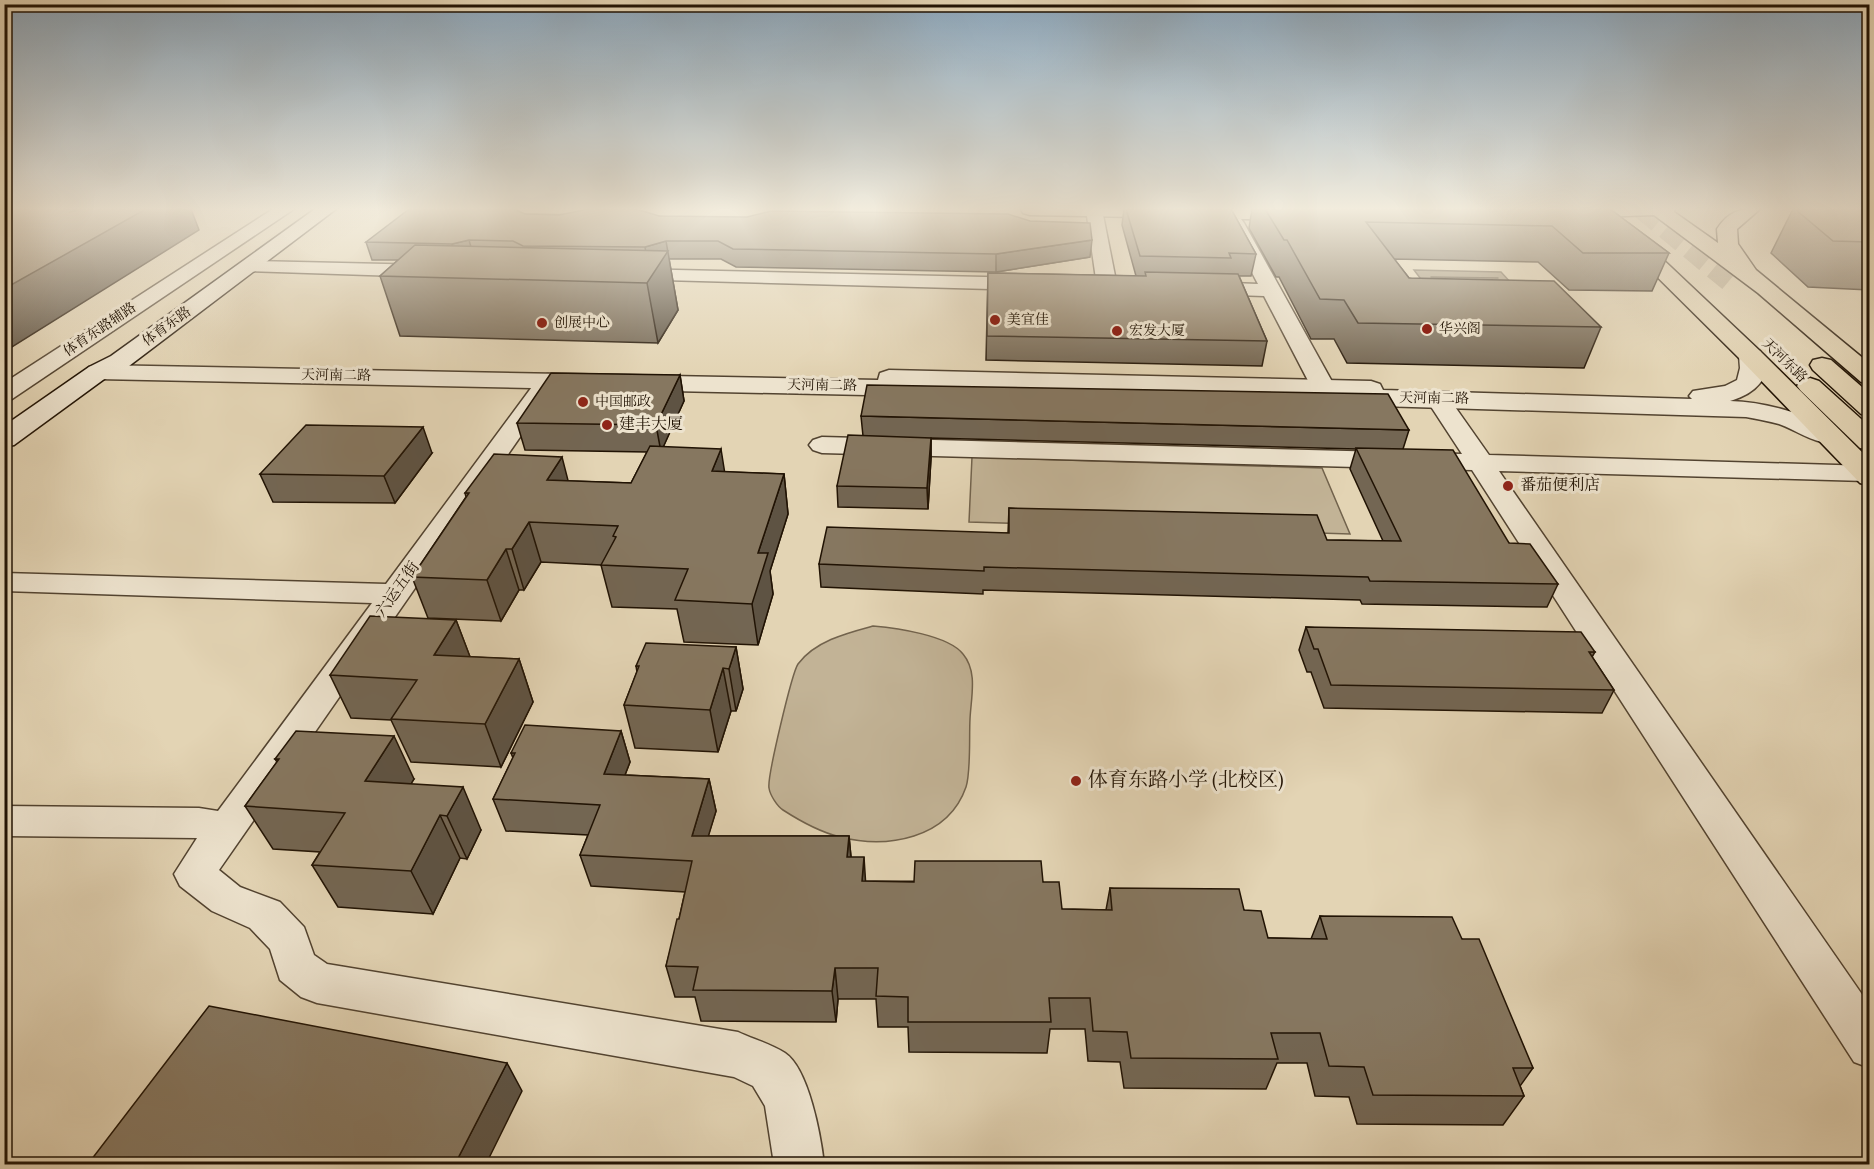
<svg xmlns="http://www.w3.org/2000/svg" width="1874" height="1169" viewBox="0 0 1874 1169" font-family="Vollkorn,'Noto Serif SC',serif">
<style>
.green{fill:#c2b396;stroke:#72634d;stroke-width:1.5}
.water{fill:#a19278;stroke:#6e5f4a;stroke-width:1.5}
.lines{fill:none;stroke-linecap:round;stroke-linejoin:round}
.shore{stroke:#61523e;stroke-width:1.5}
.trunk-tunnel{stroke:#bcad91;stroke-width:21;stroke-dasharray:21 10;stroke-linecap:butt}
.minor-casing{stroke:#524330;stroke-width:3}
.tertiary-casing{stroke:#524330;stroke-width:3}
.secondary-casing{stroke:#211304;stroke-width:3}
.trunk-casing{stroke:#211304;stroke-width:3}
.minor{fill:#ede3ce;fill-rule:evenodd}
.tertiary{fill:#ede3ce;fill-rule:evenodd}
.secondary{fill:#ede3ce;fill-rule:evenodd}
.trunk{fill:#e3d4b4;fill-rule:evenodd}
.wall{fill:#736653;stroke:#211304;stroke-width:1.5}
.shaded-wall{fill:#5e5343;stroke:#211304;stroke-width:1.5}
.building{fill:#867760;stroke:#211304;stroke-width:1.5}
.poi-dot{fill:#8f2418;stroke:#ede3ce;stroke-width:2}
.labels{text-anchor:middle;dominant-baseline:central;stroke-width:6;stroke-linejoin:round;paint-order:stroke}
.far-poi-label{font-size:14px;fill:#211304;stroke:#ede3ce;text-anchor:start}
.far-street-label{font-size:14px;fill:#211304;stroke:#ede3ce}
.poi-label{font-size:16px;fill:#211304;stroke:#ede3ce;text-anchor:start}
.street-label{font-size:16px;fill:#211304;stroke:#ede3ce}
.near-poi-label{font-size:20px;fill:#211304;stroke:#ede3ce;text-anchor:start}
</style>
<rect width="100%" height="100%" fill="#e3d4b4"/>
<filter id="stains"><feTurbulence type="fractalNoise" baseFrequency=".00333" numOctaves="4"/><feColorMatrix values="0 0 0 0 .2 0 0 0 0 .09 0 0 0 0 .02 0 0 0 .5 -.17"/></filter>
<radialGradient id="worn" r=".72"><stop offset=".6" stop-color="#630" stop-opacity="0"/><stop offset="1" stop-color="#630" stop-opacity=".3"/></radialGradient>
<g class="green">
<path d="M972,457l350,11 28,66 -381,-12z"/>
<path d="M873,626c23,2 75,9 90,28 15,18 8,43 7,65 -1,17 1,53 -4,68 -18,52 -79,62 -126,50 -20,-5 -40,-16 -57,-27 -6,-4 -13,-15 -14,-22 -2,-11 23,-115 29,-124 17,-23 49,-31 75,-38z"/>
</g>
<path class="water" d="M1414,270l87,2 22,24 -90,-1z"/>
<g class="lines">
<path class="shore" d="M1431,277l67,1"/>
<path class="trunk-tunnel" d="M1642,209l87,72"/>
<g class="minor-casing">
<g id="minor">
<path d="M273,209h21l-282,190 -8,2v-18z"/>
<path d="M1086,209l16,1 15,76 -3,4h-14l-3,-4z"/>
<path d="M1235,218l6,1 3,4 96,173 -4,5 -8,2 -8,-2 -4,-5 -52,-100 -59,-2 -7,-2 -3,-4 3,-4 7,-2 53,2 -32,-61 3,-4z"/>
<path d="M250,261l179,4 7,2 3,4 -3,4 -7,2 -186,-6 -2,-4 2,-4z"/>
<path d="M633,269l395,9 7,2 3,4 -3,4 -7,2 -402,-11 -3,-4 3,-4z"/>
<path d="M548,374l8,2 3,5 -340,489 21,17 40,15 24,25 10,28 13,9 411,68c15,7 33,12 47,21 24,16 36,84 39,111h-50l-9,-58 -12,-20 -19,-9 -417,-74 -16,-6 -21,-17 -10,-31 -20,-21 -38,-17 -32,-25 -6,-12 23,-36 -193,-2v-30l195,2 19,3 154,-208 -368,-12v-18l382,11 154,-208z"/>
<path d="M1438,392l8,2 43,61 381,11v14l-4,1 -367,-10 371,535v62l-16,-6 -382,-592 -650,-17 -9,-3 -4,-5 4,-5 9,-3 640,17 -36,-55 4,-5z"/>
</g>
</g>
<g class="tertiary-casing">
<path id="tertiary" d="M1751,349l9,2c17,25 -7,44 -30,50 39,1 74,14 109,29l4,6 -4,6c-22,5 -40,-11 -60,-18 -10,-3 -22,-5 -33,-7l-399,-12 -9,-3 -3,-6 -411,-10 -3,7 -9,3 -814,-17 -9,-2 -3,-5 3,-5 9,-2 780,15 2,-7 9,-3 482,11 9,3 3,6 309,9 -3,-3 4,-5 32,-5 12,-6 3,-12 -1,-12 3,-5z"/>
</g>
<g class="secondary-casing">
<path id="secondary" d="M315,209h21l-207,157 -22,11 -93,68 -10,2v-21l85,-59 22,-11z"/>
</g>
<g class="trunk-casing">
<g id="trunk">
<path d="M1021,209h281l5,5 -2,4 -7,2 -268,-5 -7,-2z"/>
<path d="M1561,209h114l-1,3 44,31 -1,-14c12,-18 22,-20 43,-20l-23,20 1,15 18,26 114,94v20l-9,-2 -103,-89 -104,-78 -86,3 -7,-2 -2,-4z"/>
<path d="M1630,233l7,2 123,116 110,109v26l-10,-3 -118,-122 -119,-118 -3,-4 3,-4z"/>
<path d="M1822,358l9,2 39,34v22l-9,-2 -48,-44 -3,-5 3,-5z"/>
<path d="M1810,378l9,3 51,46v23l-10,-2 -59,-57 -4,-5 4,-5z"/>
</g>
</g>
<use href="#minor" class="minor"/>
<use href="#tertiary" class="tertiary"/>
<use href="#secondary" class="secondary"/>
<use href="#trunk" class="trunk"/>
</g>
<g class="wall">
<path d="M1124,209h107l25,45 -5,22h-12l28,65 -5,25 -276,-6 2,-87 148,3 -14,-51z"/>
<path d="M1252,209h358l59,44 -17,38 -83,-1 -31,-28 -144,-3 15,19 192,49 -17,41 -237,-5 -13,-24h-23l-32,-62h-3l-27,-49z"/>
<path d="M1793,209h76v81l-61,-3 -37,-34z"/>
<path d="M525,214l134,2 431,41 -94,15 -260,-5 -15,-8h-52l9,51 -20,33 -258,-7 -20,-60 18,-16h-26l-6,-18z"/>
<path d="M680,375l4,26 -21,46 62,25 59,2 4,40 -18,57 3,23 -15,51 -74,-3 -7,-33 -65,-2 -11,-42 -60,-3 -17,28h-5l-18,31 -73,-3 -16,-41 54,-80 -1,-4 103,-12 63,2 16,-31 -122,-2 -8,-27z"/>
<path d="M861,416l548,14 -6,19 106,94 49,41 -11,23 -185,-3 -2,-4 -377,-10v4l-162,-7 -2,-23 189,-31 1,-25 318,32 56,1 -33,-72 6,-20 -425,-11v20l-3,51 -90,-2 -1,-21 26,-50z"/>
<path d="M432,453l-37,50 -122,-1 -13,-28z"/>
<path d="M456,620l14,37 49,2 14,43 -32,65 -90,-5 -20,-42 -40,-2 -21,-43z"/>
<path d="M1306,627l289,25 -3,5 22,33 -12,23 -278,-5 -13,-36h-4l-8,-22z"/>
<path d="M736,647l7,42 -7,22h-5l-13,41 -83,-4 -11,-43 13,-33 -1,-6z"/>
<path d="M621,731l9,31 -5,13 84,4 7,32 -8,25h141l2,21 14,24 178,1 19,27 44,1 4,-22 134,22 24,28 43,1 9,-23 142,23 71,129 -13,18 4,10 -21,29 -146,-1 -8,-27 -34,-1 -8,-33h-30l-11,26 -142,-1 -4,-26 -32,-1 -3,-32h-35l-3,24 -138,-1 -1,-25h-30l-2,-28h-38l-2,23 -135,-1 -6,-24h-20l-9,-31 13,-47 6,-27 -94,-6 -11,-31 8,-20 -82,-4 -13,-32 20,-41 -2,-5z"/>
<path d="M275,759l139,20 -4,5 71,46 -14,29 -7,-1 -27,56 -95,-7 -26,-42 8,-13 -47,-3 -28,-43 32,-44z"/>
</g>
<g class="shaded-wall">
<path d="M70,209h121l8,21 -195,122v-63l66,-77z"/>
<path d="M469,240l5,18 -17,4 -5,-18z"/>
<path d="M1092,240l-2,17 -94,15v-18z"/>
<path d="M666,241l12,69 -20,33 -11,-60 1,-18 -3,-18z"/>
<path d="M680,375l4,26 -23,51 -5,-27z"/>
<path d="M423,427l9,26 -37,50 -11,-27z"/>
<path d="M931,438v20l-3,51 -1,-21z"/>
<path d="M721,449l6,38 -15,-16z"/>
<path d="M562,457l10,39 -25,-16z"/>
<path d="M784,474l4,40 -18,57 3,23 -15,51 -6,-41 6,-51z"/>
<path d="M529,522l12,40 -17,28 -12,-41z"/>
<path d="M506,549l13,41 -18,31 -14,-41z"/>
<path d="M456,620l16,42 -38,-7z"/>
<path d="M736,647l7,42 -7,22 -7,-42z"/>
<path d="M519,659l14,43 -32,65 -16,-43z"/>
<path d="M723,668l8,43 -13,41 -8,-42z"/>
<path d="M621,731l9,31 -17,44 -9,-32z"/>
<path d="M394,736l20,43 -27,46 -22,-44z"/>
<path d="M709,779l7,32 -17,56 -7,-31z"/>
<path d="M463,787l18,43 -14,29 -20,-43z"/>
<path d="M440,815l20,43 -27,56 -22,-43z"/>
<path d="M849,836l3,32 -5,-11z"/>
<path d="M864,857l2,31 -4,-7z"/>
<path d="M835,968l3,31 -2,23 -4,-31z"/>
<path d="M507,1063l15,28 -36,73h-31z"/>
</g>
<g class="building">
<path d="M4,209h66v3l12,-3h64l-142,80z"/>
<path d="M411,209h103l11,5 34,1 30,-6h44l10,2 16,5 88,1 24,-6 237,3 22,7 60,2 2,17 -96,14 -263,-5 -15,-8h-52l-21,6 -122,-1 -10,-5 -44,-1 -17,4 -86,-2 42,-32z"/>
<path d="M1126,209h105l25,45 -27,-1 2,5 -91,-2z"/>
<path d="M1265,209h345l59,44h-86l-31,-27 -186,-4 43,56 145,3 47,46 -243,-4 -14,-23 -24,-1 -33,-59h-3z"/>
<path d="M1795,209h74v33l-36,-1z"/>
<path d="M415,245l253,6 -21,32 -267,-7z"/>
<path d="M1145,272l93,2 29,67 -280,-5 1,-63 158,3z"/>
<path d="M551,373l129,2 -24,50 -139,-2z"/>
<path d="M867,385l521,9 21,36 -548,-14z"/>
<path d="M306,425l117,2 -39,49 -124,-2z"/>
<path d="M848,435l83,3 -4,50 -90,-2z"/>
<path d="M650,446l71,3 -9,22 72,3 -26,79h10l-16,51 -77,-4 13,-31 -87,-4 15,-28 -3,-1 5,-10 -89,-4 -17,27h-6l-19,31 -75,-3 57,-84h-4l29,-39 68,3 -15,23 84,3z"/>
<path d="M1356,448l97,2 56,93 21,1 28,40 -188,-3 -2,-4 -384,-10v4l-165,-7 8,-37 182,6v-25l308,7 10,25 74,1z"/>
<path d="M370,616l86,4 -22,35 85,4 -34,65 -94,-5 26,-39 -87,-5z"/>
<path d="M1306,627l275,5 14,20h-6l25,38 -283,-5 -13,-36h-4z"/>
<path d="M646,643l90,4 -7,22 -6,-1 -13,42 -86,-5 15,-39h-3z"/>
<path d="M525,725l96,6 -17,43 105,5 -17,57h157l-2,21h17l-2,24 52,1 1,-21h126l2,21h16l3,27 50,1 -2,-22 129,1 5,21 17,1 7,27 59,1 -7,-23 132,1 10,22h17l54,129h-20l11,28 -151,-1 -9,-28 -35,-1 -9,-33h-49l7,26 -147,-1 -4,-26 -34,-1 -3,-33h-41l2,24h-143v-25l-32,-1 2,-28h-43l-3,23 -139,-1 5,-23 -32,-1 11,-47h2l13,-58 -112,-6 20,-50 -107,-6 22,-46h-4z"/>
<path d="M296,731l98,5 -29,45 98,6 -16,29 -7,-1 -29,56 -99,-6 33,-52 -100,-7 34,-47h-4z"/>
<path d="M209,1006l298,57 -52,101h-367z"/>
</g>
<linearGradient id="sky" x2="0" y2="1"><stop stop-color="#8ba6bb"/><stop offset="0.56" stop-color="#f2ecdd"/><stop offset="1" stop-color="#f2ecdd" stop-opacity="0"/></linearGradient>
<rect width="1874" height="373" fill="url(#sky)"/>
<g class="poi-dot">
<circle cx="995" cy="320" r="6"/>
<circle cx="542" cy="323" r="6"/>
<circle cx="1427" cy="329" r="6"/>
<circle cx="1117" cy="331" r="6"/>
<circle cx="583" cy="402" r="6"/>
<circle cx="607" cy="425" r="6"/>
<circle cx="1508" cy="486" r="6"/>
<circle cx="1076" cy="781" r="6"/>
</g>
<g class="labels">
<g class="far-poi-label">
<text x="1007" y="320">美宜佳</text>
<text x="554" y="323">创展中心</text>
<text x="1439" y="329">华兴阁</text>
<text x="1129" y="331">宏发大厦</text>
<text x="595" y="402">中国邮政</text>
</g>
<g class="far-street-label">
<text transform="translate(167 327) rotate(-36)">体育东路</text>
<text transform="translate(100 330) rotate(-34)">体育东路辅路</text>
<text transform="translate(1784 361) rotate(44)">天河东路</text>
<text transform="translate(336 376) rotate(1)">天河南二路</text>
<text transform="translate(822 386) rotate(1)">天河南二路</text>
<text transform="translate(1434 399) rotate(1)">天河南二路</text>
</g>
<g class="poi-label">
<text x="619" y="425">建丰大厦</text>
<text x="1520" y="486">番茄便利店</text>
</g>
<g class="street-label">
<text transform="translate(398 590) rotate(-55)">六运五街</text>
</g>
<g class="near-poi-label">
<text x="1088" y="781">体育东路小学 (北校区)</text>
</g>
</g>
<rect width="1874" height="1169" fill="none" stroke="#e3d4b4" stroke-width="24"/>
<rect x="6" y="6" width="1862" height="1157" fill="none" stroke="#211304" stroke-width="3"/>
<rect x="12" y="12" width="1850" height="1145" fill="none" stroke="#211304" stroke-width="1.5"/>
<rect width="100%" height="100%" filter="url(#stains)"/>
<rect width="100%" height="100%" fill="url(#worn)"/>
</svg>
